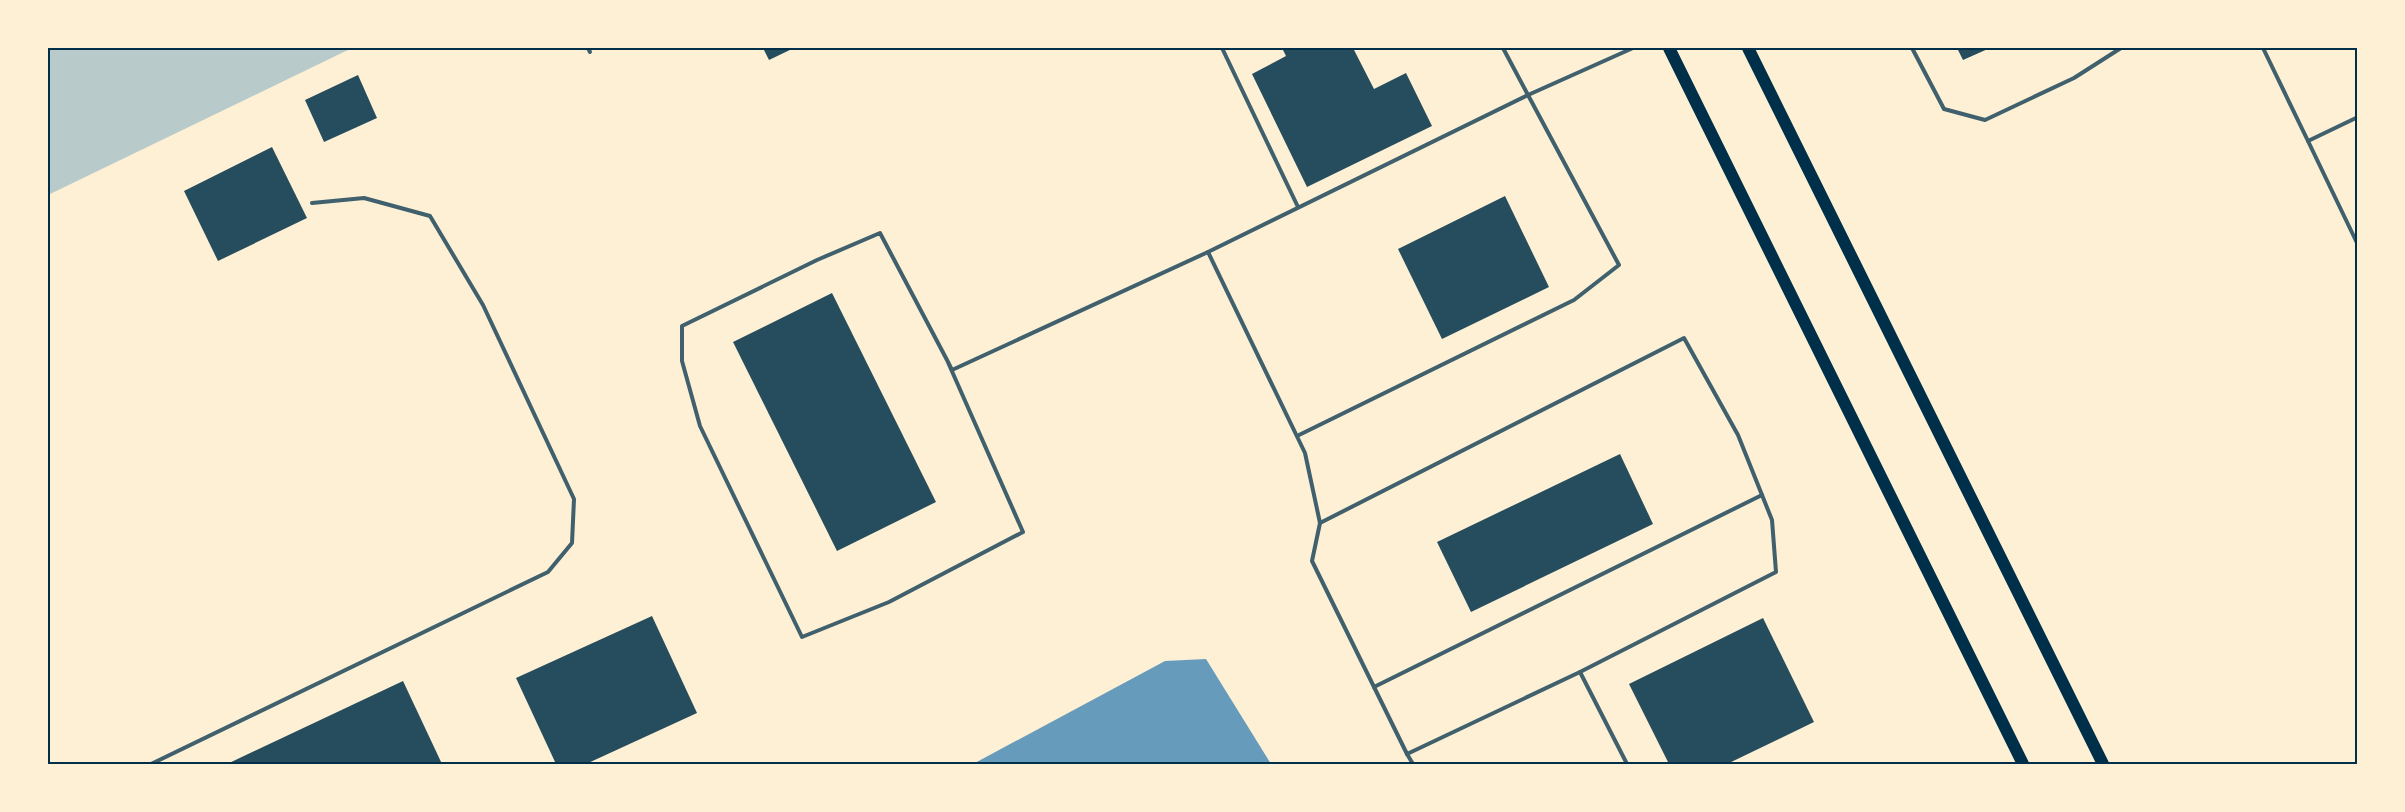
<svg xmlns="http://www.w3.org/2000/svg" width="2405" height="812" viewBox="0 0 2405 812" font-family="Quicksand,sans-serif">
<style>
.green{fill:#b9caca}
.water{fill:#669bbc}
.building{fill:#264d5e}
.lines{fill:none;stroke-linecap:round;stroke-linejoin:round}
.service{stroke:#3f606c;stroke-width:4}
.primary{stroke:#003049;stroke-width:12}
.neatline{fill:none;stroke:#003049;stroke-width:2}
</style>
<rect width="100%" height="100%" fill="#fdf0d5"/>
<path class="green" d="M48,48h304l-304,147z"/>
<path class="water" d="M1206,659l65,105h-298l192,-103z"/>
<g class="building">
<path d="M763,48h31l-25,12z"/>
<path d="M1282,48h71l21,41 32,-16 26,53 -125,61 -55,-113 34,-18z"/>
<path d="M1957,48h33l-27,12z"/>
<path d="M358,75l19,43 -53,24 -19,-42z"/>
<path d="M272,147l35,71 -89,43 -34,-70z"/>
<path d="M1505,196l44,91 -107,52 -44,-90z"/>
<path d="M832,293l104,209 -99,49 -104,-209z"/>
<path d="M1620,454l33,70 -182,88 -34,-70z"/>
<path d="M652,616l45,97 -111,51h-30l-40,-86z"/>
<path d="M1763,618l51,104 -87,42h-58l-40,-80z"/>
<path d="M403,681l39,83h-215z"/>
</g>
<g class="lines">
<g class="service">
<path d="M588,48l2,4"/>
<path d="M1222,48l76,159"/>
<path d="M1503,48l25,47 105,-47"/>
<path d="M1912,48l32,61 41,11 89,-42 47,-30"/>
<path d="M2263,48l45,93 50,-24"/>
<path d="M2308,141l50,104"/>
<path d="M947,360l76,172 -134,70 -87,35 -102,-211 -18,-65v-35l135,-66 63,-27 67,127 5,10 256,-118"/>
<path d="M1297,436l277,-136 45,-35 -91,-170 -320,157 97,201 15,70 364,-185 54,97 34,85 4,52 -196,100"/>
<path d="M1320,523l-8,38 95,193"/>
<path d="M1374,687l388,-192"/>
<path d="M151,764l397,-192 24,-29 2,-44 -91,-194 -53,-89 -66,-18 -52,5"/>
<path d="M1413,764l-6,-10 173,-82 47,92"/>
</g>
<g class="primary">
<path d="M1669,48l354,716"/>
<path d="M1748,48l355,716"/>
</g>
</g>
<rect width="2405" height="812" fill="none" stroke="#fdf0d5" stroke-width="98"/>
<rect x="49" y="49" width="2307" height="714" class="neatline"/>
</svg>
